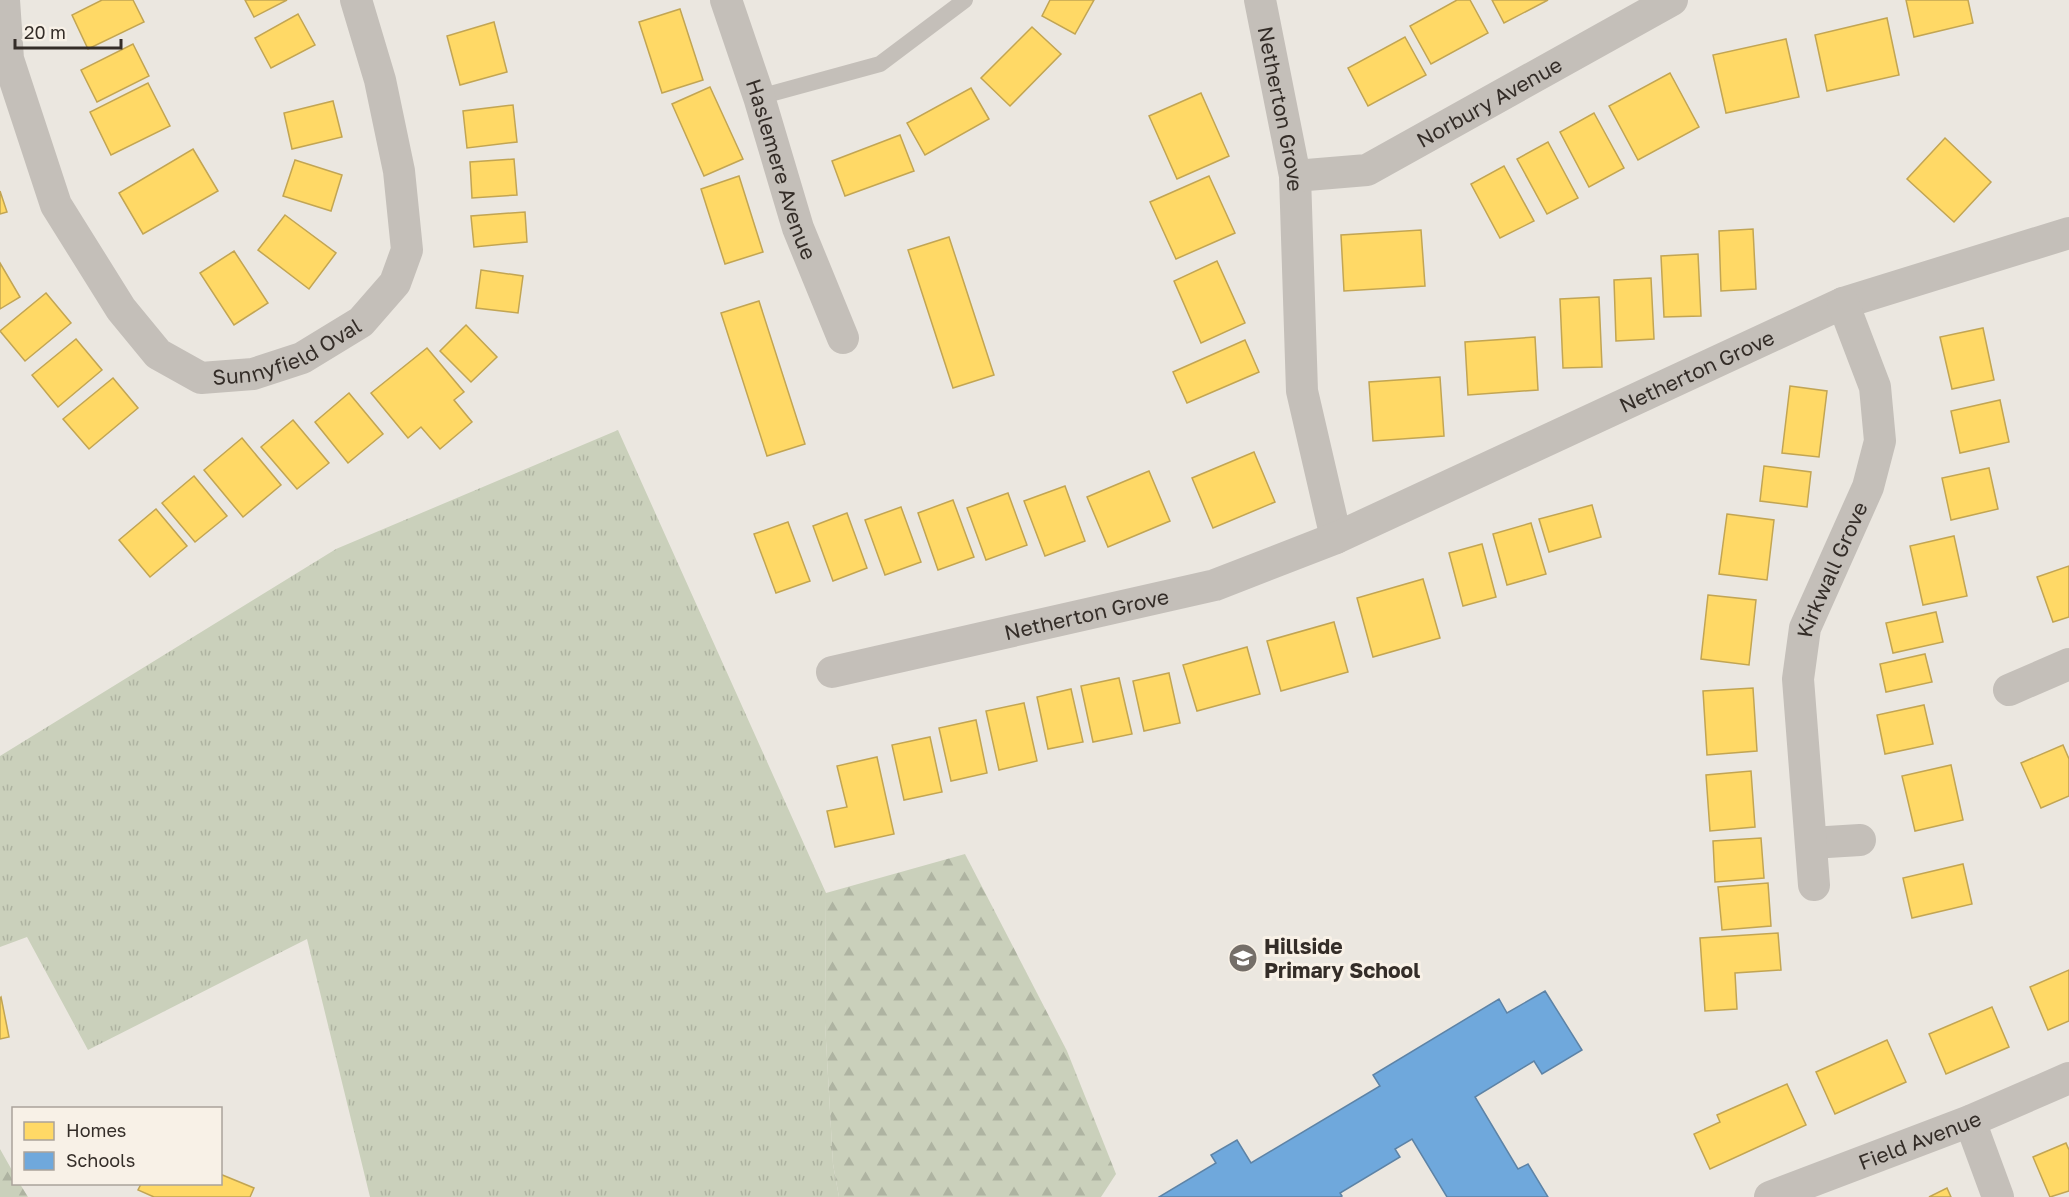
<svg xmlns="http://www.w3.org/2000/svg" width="2069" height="1197" viewBox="0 0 2069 1197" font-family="'Golos Text',sans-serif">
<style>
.grass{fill:url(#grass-tufts)}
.forest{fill:url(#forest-firs)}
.homes{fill:#ffd966;stroke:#c2a553;stroke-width:1.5}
.schools{fill:#6fa8dc;stroke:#5d83a6;stroke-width:1.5}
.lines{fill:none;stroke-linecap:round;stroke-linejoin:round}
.service{stroke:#c4bfb9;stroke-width:16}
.minor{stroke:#c4bfb9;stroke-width:32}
.labels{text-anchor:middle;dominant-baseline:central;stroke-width:6;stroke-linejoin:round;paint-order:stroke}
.street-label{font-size:21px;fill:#342d28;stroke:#f8f1e7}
.poi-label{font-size:21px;font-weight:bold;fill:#342d28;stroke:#f8f1e7;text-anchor:start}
</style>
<defs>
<pattern id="grass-tufts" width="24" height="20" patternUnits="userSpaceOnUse" patternTransform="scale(1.5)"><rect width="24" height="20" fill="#cad0bb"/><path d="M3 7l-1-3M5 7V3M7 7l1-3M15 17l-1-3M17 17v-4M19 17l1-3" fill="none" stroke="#aeb3a1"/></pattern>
<pattern id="forest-firs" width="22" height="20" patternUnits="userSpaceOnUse" patternTransform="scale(1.5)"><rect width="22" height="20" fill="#cad0bb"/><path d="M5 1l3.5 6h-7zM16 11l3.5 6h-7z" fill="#aeb3a1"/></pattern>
</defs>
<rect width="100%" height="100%" fill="#ebe7e0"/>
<path class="grass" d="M618,430l208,463 -1,130 8,141 6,33h-469l-63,-258 -219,111 -61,-113 -27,10v-191l336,-207z"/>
<g class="forest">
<path d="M965,854l102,197 49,123 -15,23h-262l-6,-33 -8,-141 1,-130z"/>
<path d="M0,1149l13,23 1,12h6l8,13h-28z"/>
</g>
<g class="homes">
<path d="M102,0h31l11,22 -56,27 -16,-34z"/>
<path d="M245,0h42l-33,17z"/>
<path d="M1050,0h44l-19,34 -33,-18z"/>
<path d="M1457,0h13l18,33 -57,31 -21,-38z"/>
<path d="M1492,0h56l-44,23z"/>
<path d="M1906,0h62l5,23 -59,14z"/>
<path d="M680,9l23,71 -41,13 -23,-71z"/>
<path d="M298,14l17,31 -44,23 -16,-30z"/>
<path d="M1887,18l12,57 -72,16 -12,-56z"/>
<path d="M494,22l13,50 -47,13 -13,-49z"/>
<path d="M1032,27l29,27 -51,52 -29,-28z"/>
<path d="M1405,37l21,38 -58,31 -20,-38z"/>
<path d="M1786,39l13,58 -73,16 -13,-58z"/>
<path d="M133,44l16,32 -52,26 -16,-32z"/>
<path d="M1670,73l29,54 -61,33 -29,-54z"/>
<path d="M148,83l22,43 -59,29 -21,-43z"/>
<path d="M710,87l33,72 -39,17 -32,-72z"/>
<path d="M971,88l18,31 -64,36 -18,-32z"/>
<path d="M1201,93l28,63 -52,23 -28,-63z"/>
<path d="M333,101l9,36 -50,12 -8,-36z"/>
<path d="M513,105l4,37 -50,6 -4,-37z"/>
<path d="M1594,113l30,55 -35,19 -29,-55z"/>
<path d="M900,135l14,36 -69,25 -13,-35z"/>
<path d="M1945,138l46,44 -37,40 -47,-43z"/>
<path d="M1548,142l30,56 -31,16 -30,-55z"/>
<path d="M193,149l25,42 -75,43 -24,-41z"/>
<path d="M514,159l3,36 -45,3 -2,-36z"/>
<path d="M295,160l47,15 -11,36 -48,-15z"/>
<path d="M1504,166l30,55 -34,17 -29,-54z"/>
<path d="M739,176l24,76 -38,12 -24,-75z"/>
<path d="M1209,176l26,57 -59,26 -26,-57z"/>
<path d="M0,191l7,21 -7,2z"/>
<path d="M525,212l2,30 -53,5 -3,-31z"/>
<path d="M285,215l51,38 -27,36 -51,-39z"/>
<path d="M1753,229l3,60 -35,2 -2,-60z"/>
<path d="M1421,230l4,56 -81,5 -3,-56z"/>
<path d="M949,237l45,138 -41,13 -45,-138z"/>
<path d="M234,251l34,52 -34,22 -34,-52z"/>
<path d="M1698,254l3,62 -37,1 -3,-61z"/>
<path d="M1217,261l28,62 -44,20 -27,-62z"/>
<path d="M0,263l20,34 -20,12z"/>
<path d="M481,270l42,6 -5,37 -42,-5z"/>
<path d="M1651,278l3,61 -38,2 -2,-61z"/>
<path d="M46,293l25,30 -46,38 -25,-30z"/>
<path d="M1599,297l3,70 -39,1 -3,-69z"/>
<path d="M759,301l46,143 -38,12 -46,-143z"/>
<path d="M466,325l31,32 -26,25 -31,-31z"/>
<path d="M1983,328l11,52 -42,9 -12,-52z"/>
<path d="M1535,337l3,53 -70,5 -3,-53z"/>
<path d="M76,339l26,31 -44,37 -26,-32z"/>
<path d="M1245,340l14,32 -72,31 -14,-31z"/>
<path d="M427,348l37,44 -10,8 18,22 -32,27 -19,-22 -13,11 -37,-45z"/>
<path d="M1440,377l4,59 -71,5 -4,-59z"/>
<path d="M113,378l25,30 -49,41 -26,-30z"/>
<path d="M1790,386l37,5 -8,66 -37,-4z"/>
<path d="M349,393l34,41 -35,29 -33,-41z"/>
<path d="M2000,400l9,42 -49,11 -9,-42z"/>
<path d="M293,420l36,43 -32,26 -36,-42z"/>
<path d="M242,438l39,47 -38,32 -39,-47z"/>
<path d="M1254,452l21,50 -62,26 -21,-50z"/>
<path d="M1764,466l47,6 -4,35 -47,-6z"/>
<path d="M1989,468l9,41 -47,11 -9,-42z"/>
<path d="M1149,471l21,50 -62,26 -21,-50z"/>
<path d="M194,476l33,40 -32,26 -33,-39z"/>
<path d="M1065,486l20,55 -40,15 -21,-55z"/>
<path d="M1008,493l19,52 -41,15 -19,-52z"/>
<path d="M953,500l21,57 -36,13 -20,-57z"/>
<path d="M1592,505l9,32 -52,15 -10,-33z"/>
<path d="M901,507l20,55 -36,13 -20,-55z"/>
<path d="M156,509l31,37 -37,31 -31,-37z"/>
<path d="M847,513l20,55 -34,13 -20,-55z"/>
<path d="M1727,514l47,6 -7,60 -48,-6z"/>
<path d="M788,522l22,59 -34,12 -22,-59z"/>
<path d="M1531,523l15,51 -39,11 -14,-51z"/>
<path d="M1954,536l13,60 -44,9 -13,-59z"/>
<path d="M1482,544l14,53 -33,9 -14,-53z"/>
<path d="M2069,566v51l-16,5 -16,-45z"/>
<path d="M1423,579l17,59 -67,19 -16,-59z"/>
<path d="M1708,595l48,5 -7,65 -48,-6z"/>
<path d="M1936,612l7,30 -50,11 -7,-30z"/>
<path d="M1334,622l14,50 -67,19 -14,-50z"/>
<path d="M1247,647l13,47 -63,17 -14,-46z"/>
<path d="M1925,654l7,28 -46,10 -6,-28z"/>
<path d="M1169,673l11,50 -36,8 -11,-50z"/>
<path d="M1119,678l13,56 -39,8 -12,-56z"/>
<path d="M1753,688l4,63 -50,4 -4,-64z"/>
<path d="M1071,689l12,53 -35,7 -11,-52z"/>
<path d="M1024,703l13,58 -38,9 -13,-59z"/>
<path d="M1924,705l9,39 -48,10 -8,-39z"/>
<path d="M976,720l11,53 -36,8 -12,-53z"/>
<path d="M930,737l12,55 -38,8 -12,-55z"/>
<path d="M2063,745l6,14v37l-28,12 -20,-45z"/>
<path d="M877,757l17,77 -59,13 -8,-36 20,-4 -10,-41z"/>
<path d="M1951,765l12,55 -48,11 -13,-55z"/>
<path d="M1751,771l4,56 -45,4 -4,-56z"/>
<path d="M1761,838l3,40 -49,4 -2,-41z"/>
<path d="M1963,864l9,40 -60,14 -9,-40z"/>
<path d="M1768,883l3,43 -49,4 -4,-43z"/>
<path d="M1778,933l3,37 -46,3 2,36 -32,2 -5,-73z"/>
<path d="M2069,970v51l-21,9 -18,-43z"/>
<path d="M1,997l8,40 -9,2v-41z"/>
<path d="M1992,1007l17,40 -63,27 -17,-40z"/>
<path d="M1887,1040l19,42 -71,32 -19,-42z"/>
<path d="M1787,1084l19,41 -96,44 -16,-35 26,-12 -3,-7z"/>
<path d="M2066,1143l3,7v41l-19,6 -17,-40z"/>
<path d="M220,1174l34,14 -4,9h-96l-16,-7 3,-6h79z"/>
<path d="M1947,1188l4,9h-22z"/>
</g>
<path class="schools" d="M1545,991l37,59 -40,24 -8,-13 -59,36 43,72 10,-5 20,33h-101l-35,-58 -17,10 5,8 -60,36 2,3 -2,1h-181l57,-34 -5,-8 26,-15 14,23 129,-77 -7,-11 126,-76 8,14z"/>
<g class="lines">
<path class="service" d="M759,97l121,-33 85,-64"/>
<g class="minor">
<path id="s1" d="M4,0l4,59 48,146 65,104 37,45 43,24 52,-4 49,-16 59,-36 34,-39 12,-33 -8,-79 -19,-91 -24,-80"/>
<path id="s2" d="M726,0l33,97 39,131 45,110"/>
<path id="s3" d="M1260,0l35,176 7,215 34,147"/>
<path id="s4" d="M1295,176l72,-6 305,-170"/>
<path id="s5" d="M832,672l383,-87 121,-47 507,-235 226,-70"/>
<path d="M2009,690l60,-26"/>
<path d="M1811,843l49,-3"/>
<path id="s6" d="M1814,885l-16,-206 7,-51 63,-141 12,-46 -5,-54 -32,-84"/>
<path d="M1970,1121l28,76"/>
<path id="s7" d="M1770,1197l200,-76 99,-43"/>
</g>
</g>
<defs>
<g id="school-disc" transform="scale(1.5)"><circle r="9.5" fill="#746e68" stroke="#f8f1e7"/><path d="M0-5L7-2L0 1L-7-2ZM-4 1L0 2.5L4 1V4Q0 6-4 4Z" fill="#fff"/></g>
</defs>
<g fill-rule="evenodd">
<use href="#school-disc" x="1243" y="958"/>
</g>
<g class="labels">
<g class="street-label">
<text stroke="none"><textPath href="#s4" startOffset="212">Norbury Avenue</textPath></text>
<text stroke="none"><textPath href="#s3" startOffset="111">Netherton Grove</textPath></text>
<text stroke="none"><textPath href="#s2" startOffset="178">Haslemere Avenue</textPath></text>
<text stroke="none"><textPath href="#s1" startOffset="534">Sunnyfield Oval</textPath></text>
<text stroke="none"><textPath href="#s5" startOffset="920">Netherton Grove</textPath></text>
<text stroke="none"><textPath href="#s6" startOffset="322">Kirkwall Grove</textPath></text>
<text stroke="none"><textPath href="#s5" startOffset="261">Netherton Grove</textPath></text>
<text stroke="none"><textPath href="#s7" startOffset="160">Field Avenue</textPath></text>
</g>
<g class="poi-label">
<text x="1264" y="946">Hillside<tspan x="1264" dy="24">Primary School</tspan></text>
</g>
</g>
<rect x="12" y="1107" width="210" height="78" fill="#f8f1e7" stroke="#aaa39b" stroke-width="1.5"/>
<rect x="24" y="1122" width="30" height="18" fill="#ffd966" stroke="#aaa39b" stroke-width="1.5"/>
<text x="66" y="1137" font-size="18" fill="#342d28">Homes</text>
<rect x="24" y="1152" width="30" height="18" fill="#6fa8dc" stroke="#aaa39b" stroke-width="1.5"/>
<text x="66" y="1167" font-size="18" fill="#342d28">Schools</text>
<path d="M15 39v9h106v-9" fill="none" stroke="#342d28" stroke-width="3"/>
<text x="24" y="39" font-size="18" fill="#342d28" stroke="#f8f1e7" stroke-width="4.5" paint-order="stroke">20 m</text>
</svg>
